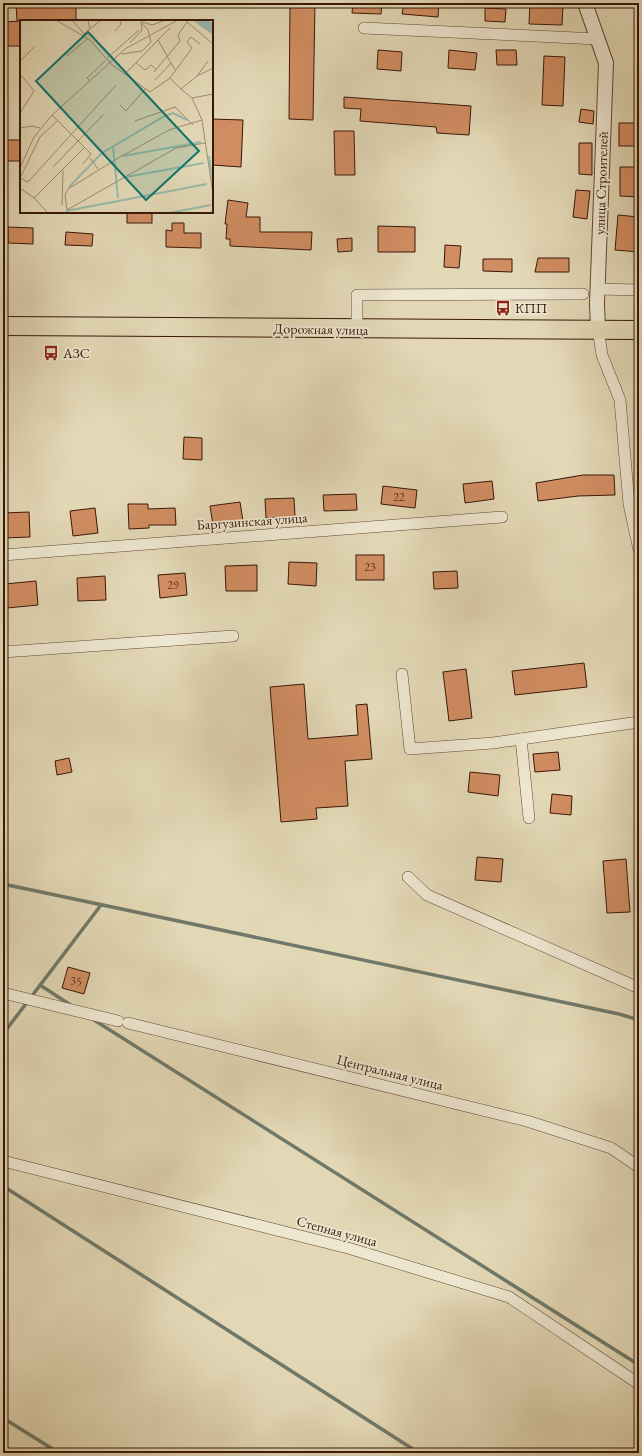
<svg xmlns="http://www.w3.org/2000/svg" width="642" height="1456" viewBox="0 0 642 1456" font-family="'EB Garamond',serif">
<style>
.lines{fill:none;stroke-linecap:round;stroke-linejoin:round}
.stream{stroke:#707969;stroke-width:3.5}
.building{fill:#d18d62;stroke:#381707}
.minor-casing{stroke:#634733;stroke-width:12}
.tertiary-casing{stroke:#634733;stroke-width:16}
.primary-casing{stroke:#381707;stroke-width:20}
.minor{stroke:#ede6d0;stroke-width:11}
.tertiary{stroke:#ede6d0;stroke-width:14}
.primary{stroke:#e3d8b6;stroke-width:18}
.labels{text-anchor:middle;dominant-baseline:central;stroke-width:3.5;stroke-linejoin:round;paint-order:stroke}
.number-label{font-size:12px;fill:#5e341e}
.street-label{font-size:14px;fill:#381707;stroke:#ede6d0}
.poi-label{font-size:14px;fill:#381707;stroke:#ede6d0;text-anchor:start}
.inset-river{fill:none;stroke:#96baaa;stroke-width:2}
.inset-road{fill:none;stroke:#9f8b70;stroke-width:1}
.view{fill:#0f766e;fill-opacity:0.15;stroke:#0f766e;stroke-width:2}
.inset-edge{fill:none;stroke:#381707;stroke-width:2}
</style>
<rect width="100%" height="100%" fill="#e3d8b6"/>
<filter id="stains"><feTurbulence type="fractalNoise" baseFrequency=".005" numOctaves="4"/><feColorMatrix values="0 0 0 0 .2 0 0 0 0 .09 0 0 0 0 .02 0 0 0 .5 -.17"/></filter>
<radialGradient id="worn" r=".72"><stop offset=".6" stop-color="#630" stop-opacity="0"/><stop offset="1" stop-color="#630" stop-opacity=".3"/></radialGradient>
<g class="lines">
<g class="stream">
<path d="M3,884l616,130 20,6"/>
<path d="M40,985l32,21"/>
<path d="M94,1020l545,345"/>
<path d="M3,1034l98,-129"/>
<path d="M3,1186l416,267"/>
<path d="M3,1418l56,35"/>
</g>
</g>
<g class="building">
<path d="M16,3h60v18h-59z"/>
<path d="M290,3h25l-2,117 -24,-1z"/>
<path d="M353,3h29l-1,11 -29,-1z"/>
<path d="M404,3h35l-1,14 -36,-3z"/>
<path d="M530,4l33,2 -1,19 -33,-1z"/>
<path d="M485,8l21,1 -1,13 -20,-1z"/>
<path d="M21,21v25h-18v-24z"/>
<path d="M378,50l24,2 -1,19 -24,-2z"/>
<path d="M449,50l28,3 -2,17 -27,-2z"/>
<path d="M496,50h20l1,15h-20z"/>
<path d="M544,56l21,1 -2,49 -21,-1z"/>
<path d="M344,97l127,9 -2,29 -32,-2 -1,-6 -76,-6 1,-12 -17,-1z"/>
<path d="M581,109l13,2 -1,13 -14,-2z"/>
<path d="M212,119l31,1 -2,47 -29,-2z"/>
<rect x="619" y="123" width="20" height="23"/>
<path d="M334,131h20l1,44h-20z"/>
<rect x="3" y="140" width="18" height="21"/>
<path d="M579,143h13v32l-13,-1z"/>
<path d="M620,167h19v30l-19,-1z"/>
<path d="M576,190l14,1 -3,28 -14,-2z"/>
<path d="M228,200l20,3 -2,14h14v15h52l-1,18 -81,-4v-7h-4l1,-15h-2z"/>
<rect x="127" y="212" width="25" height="11"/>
<path d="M618,215l21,2v35l-24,-2z"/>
<path d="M172,223h12v10h17v15l-35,-1v-17l6,1z"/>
<path d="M378,226l37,1v25h-37z"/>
<path d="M8,227l25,1v16l-25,-1z"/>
<path d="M66,232l27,2 -1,12 -27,-1z"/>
<path d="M352,238v13l-14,1 -1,-13z"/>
<path d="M445,245l16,1 -2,22 -15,-1z"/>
<path d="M538,258h31v14h-34z"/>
<path d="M483,259h29v13l-29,-1z"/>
<path d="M184,437l18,1v22l-19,-1z"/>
<path d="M583,475h31l1,20 -37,1 -40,5 -2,-18z"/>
<path d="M492,481l2,18 -29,4 -2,-19z"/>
<path d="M383,486l34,4 -2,18 -34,-4z"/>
<path d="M356,494l1,16 -33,1 -1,-16z"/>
<path d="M294,498l1,19 -29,1 -1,-19z"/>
<path d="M240,502l3,19 -30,4 -3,-19z"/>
<path d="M128,504h20v5l27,-1 1,17h-27v3l-20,1z"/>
<path d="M95,508l3,25 -25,3 -3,-25z"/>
<path d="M29,512l1,25 -27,1v-25z"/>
<rect x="356" y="555" width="28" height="25"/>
<path d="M289,562l28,1 -1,23 -28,-2z"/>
<path d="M257,565v26h-31l-1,-25z"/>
<path d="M457,571l1,17 -24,1 -1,-17z"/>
<path d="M185,573l2,22 -27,3 -2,-23z"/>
<path d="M105,576l1,24 -28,1 -1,-23z"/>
<path d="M36,581l2,24 -31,3 -2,-24z"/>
<path d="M584,663l3,24 -72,8 -3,-24z"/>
<path d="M466,669l6,49 -23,3 -6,-49z"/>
<path d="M304,684l4,55 50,-4 -2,-30 11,-1 5,55 -27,2 3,45 -32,2 1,11 -36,3 -11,-135z"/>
<path d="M558,752l2,18 -25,2 -2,-18z"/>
<path d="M69,758l3,14 -15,3 -2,-14z"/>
<path d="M470,772l30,3 -2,21 -30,-4z"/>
<path d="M552,794l20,2 -1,19 -21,-2z"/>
<path d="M477,857l26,2 -2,23 -26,-2z"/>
<path d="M626,859l4,53 -23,1 -4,-52z"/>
<path d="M68,967l22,6 -6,21 -22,-6z"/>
</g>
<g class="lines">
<g class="minor-casing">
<g id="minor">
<path d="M364,28l234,11"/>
<path d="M598,289l41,1"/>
<path d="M598,328l4,27 18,45 9,104 10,46"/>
<path d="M357,329v-34l226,-1"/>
<path d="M3,555l499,-38"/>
<path d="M3,652l230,-16"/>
<path d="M402,674l8,75 83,-6 146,-21"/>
<path d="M521,739l8,79"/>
<path d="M408,877l19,18 212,93"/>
<path d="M3,993l115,28"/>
<path d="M128,1023l399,98 84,27 28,19"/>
<path d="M3,1161l345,87 161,49 130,87"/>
</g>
</g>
<g class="tertiary-casing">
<path id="tertiary" d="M585,3l21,60 -9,241 1,24"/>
</g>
<g class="primary-casing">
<path id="primary" d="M3,326l636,4"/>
</g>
<use href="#minor" class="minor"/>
<use href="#tertiary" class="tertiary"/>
<use href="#primary" class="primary"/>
</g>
<defs>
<g id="bus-bare" transform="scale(1.2)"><path d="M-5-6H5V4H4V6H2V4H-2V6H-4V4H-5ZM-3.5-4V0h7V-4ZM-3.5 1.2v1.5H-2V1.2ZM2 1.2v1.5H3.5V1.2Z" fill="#8f2418" stroke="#ede6d0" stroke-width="2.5" paint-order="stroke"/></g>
</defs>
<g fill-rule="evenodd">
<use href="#bus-bare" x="503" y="308"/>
<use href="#bus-bare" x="51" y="353"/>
</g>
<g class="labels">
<g class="number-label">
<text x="399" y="497">22</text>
<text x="370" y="567">23</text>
<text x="173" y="585">29</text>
<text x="76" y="981">35</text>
</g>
<g class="street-label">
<text transform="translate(601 183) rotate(-88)">улица Строителей</text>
<text transform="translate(321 329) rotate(1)">Дорожная улица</text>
<text transform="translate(252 521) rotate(-4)">Баргузинская улица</text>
<text transform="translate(390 1072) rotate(14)">Центральная улица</text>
<text transform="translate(337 1231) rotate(15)">Степная улица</text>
</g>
<g class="poi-label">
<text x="515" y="308">КПП</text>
<text x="63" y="353">АЗС</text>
</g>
</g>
<g transform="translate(20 20)">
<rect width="193" height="193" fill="#e3d8b6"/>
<path d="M172,0h16l5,4v11z" fill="#96baaa"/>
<path class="inset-river" d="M93,127l5,51M103,136l78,-14M189,136l4,27M106,157l78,-14M49,167l33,-34 61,-36 10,-4 14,7M46,191l141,-27M149,193l42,-8"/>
<path class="inset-road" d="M36,0l34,20 21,24 39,28 20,-14 14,-19 8,-11 -5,-6 2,-3 2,-2 9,7M52,0l12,14 -1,3M122,2l10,3 14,-5M167,2l26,22M150,8l-12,12 17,30M70,9l11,-9M95,11l6,-7 -1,-4M64,14l6,-5 -2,-9M110,23l12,-13 -1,-7M101,34l21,-3 9,-9 -3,-12 -9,-10M47,36l20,-17M86,39l33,-29M0,41l14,-14M116,43l9,7 6,-5 5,4M134,52l26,-31 -2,-6 9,-13 -1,-2M0,54l14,17 -14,22M105,54l33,-34M177,56l11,-15M150,58l11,11 16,-13 16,-8M135,60l16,-17M70,61l-3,-3 18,-17M161,69l11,9 10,22 11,74M172,78l21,-4M100,85l6,6 19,-22M32,95l39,39 -8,10M37,101l-17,16 -20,41 8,4 88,-97M115,101l40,-14 18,18M0,108l12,-2 8,2M103,135l-55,34 -3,6 2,15 109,-62 29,-5M104,135l45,-25 33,-10M70,138l8,11M33,147l50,-52M0,148l14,-31 18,-22 73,-66 53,-29M0,168l14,10 50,-50M14,178l14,15M42,185l1,-35"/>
<path class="view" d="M68,12l111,119 -53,49 -110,-119z"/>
<rect width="193" height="193" class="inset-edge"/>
</g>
<rect width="642" height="1456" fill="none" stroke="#e3d8b6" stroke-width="16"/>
<rect x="4" y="4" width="634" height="1448" fill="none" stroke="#381707" stroke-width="2"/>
<rect x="8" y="8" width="626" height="1440" fill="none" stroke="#381707"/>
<rect width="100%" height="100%" filter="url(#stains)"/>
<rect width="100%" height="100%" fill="url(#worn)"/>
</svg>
